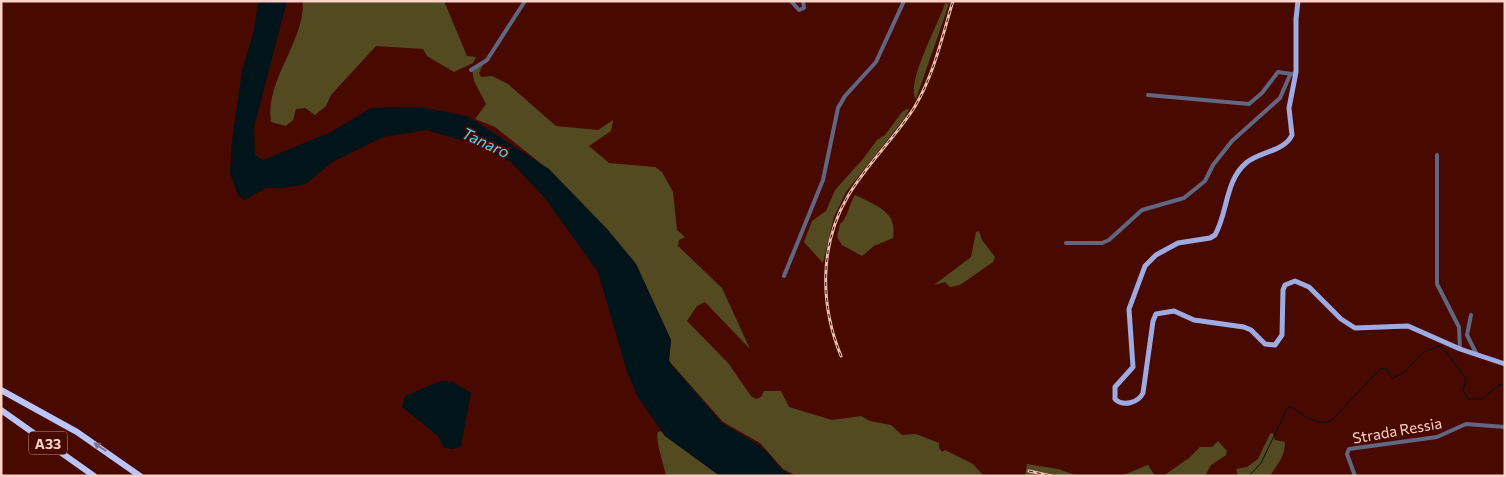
<svg xmlns="http://www.w3.org/2000/svg" width="1506" height="477" viewBox="0 0 1506 477" font-family="Commissioner,sans-serif">
<style>
.green{fill:#544a22}
.water{fill:#001419}
.lines{fill:none;stroke-linecap:round;stroke-linejoin:round}
.stream{stroke:#001419;stroke-width:1}
.minor{stroke:#616782;stroke-width:4}
.major{stroke:#9eaae2;stroke-width:5}
.highway{stroke:#b9c5fb;stroke-width:6}
.rail-casing{stroke:#e9bdb3;stroke-width:3}
.rail{stroke:#480900;stroke-width:1;stroke-dasharray:4;stroke-linecap:butt}
.oneway{fill:#86708a}
.labels{text-anchor:middle;dominant-baseline:central;stroke-width:4;stroke-linejoin:round;paint-order:stroke}
.shield{fill:#480900;stroke:#c5968b;stroke-width:1}
.shield-label{font-size:14px;font-weight:bold;fill:#fbd2c7}
.street-label{font-size:15px;fill:#fbd2c7;stroke:#480900}
.water-label{font-size:16px;font-style:italic;fill:#52d3ef;stroke:#480900}
</style>
<rect width="100%" height="100%" fill="#480900"/>
<g class="green">
<path d="M303,1h141l23,55 9,1 -3,6 -19,9 -27,-16 -4,-7 -47,-3 -45,49 -5,11 -11,9 -10,-7 -9,1 -3,11 -7,6 -15,-4c-6,-43 33,-78 32,-121z"/>
<path d="M945,3l4,1 -33,95c-11,-16 24,-77 29,-96z"/>
<path d="M483,65l-4,8 2,4 11,-1 16,8 48,42 42,4 15,-10 -2,11 -22,15 20,17 46,4 7,5 11,20 4,38 8,7 -6,3 -1,6 44,42 28,61 -45,-47 -8,4 -10,15 41,42 23,33 5,3 5,-2 3,-6h17l8,16 43,13 29,-4 9,5 21,4 11,10 14,-1 23,9v5l3,4 3,-2 28,14 11,12h-187l-14,-7 -23,-26 -37,-21 -54,-61 2,-21 -35,-76 -29,-35 -58,-59 -54,-43 -20,-8 11,-15 -12,-23 -2,-11z"/>
<path d="M907,109h2l-5,10 -58,73 -12,25 -11,46 -19,-21 8,-21 14,-10 9,-21 28,-31 14,-19 8,-5 17,-23z"/>
<path d="M855,195c20,10 43,16 38,43l-19,8 -12,10 -20,-11 -5,-8 3,-13c8,-6 9,-20 15,-29z"/>
<path d="M979,231l3,9 13,17 -2,5 -33,23 -10,2 -5,-5 -11,3 37,-28 5,-25z"/>
<path d="M661,431l4,5 55,40h-54c-2,-12 -11,-35 -8,-44z"/>
<path d="M1273,433l2,7 10,2c0,15 -7,21 -15,34h-32l-2,-7 11,-2 11,-8 12,-25z"/>
<path d="M1218,441l9,10 -1,4 -15,10 -6,11h-42l26,-18 11,-11h12z"/>
<path d="M1027,464l31,5 20,7h-17l-27,-5 -1,3 9,2h-17z"/>
<path d="M1148,465l7,11h-34l24,-10z"/>
</g>
<g class="water">
<path d="M258,1h29l-33,126 1,28 8,5 68,-28 40,-24 49,-1 47,9 82,53 58,60 29,35 35,76 -2,20 2,4 51,59 35,21 10,8 15,18 12,6h-74l-55,-40 -27,-39 -11,-25 -29,-100 -54,-75 -33,-35 -44,-20 -40,-12 -44,7 -51,25 -26,22 -24,4h-16l-22,12 -6,-5 -8,-22 2,-32 10,-70 12,-41z"/>
<path d="M441,381l12,1 18,11 -10,53 -8,3 -9,-1 -6,-12 -36,-29 3,-11z"/>
</g>
<g class="lines">
<path class="stream" d="M1249,476l12,-13 27,-56h4c11,8 24,19 39,14l49,-52 6,-1 6,10c16,-4 20,-17 32,-26 4,-2 11,-4 16,-6 8,6 17,23 26,32l-3,12 5,9h14l17,-14h6"/>
<g class="minor">
<path d="M791,1l8,9 5,-2 -1,-7"/>
<path d="M471,70l16,-10 38,-59"/>
<path d="M1148,95l101,9 13,-11 16,-21 14,2"/>
<path d="M1437,155v129l22,43 1,22"/>
<path d="M1066,243h36l7,-3 33,-30 42,-12 21,-17 8,-16 19,-24 48,-43 10,-23 6,-3"/>
<path d="M784,276l39,-96 15,-72 7,-12 31,-34 28,-61"/>
<path d="M1471,315l-4,20 10,20"/>
<path d="M1355,476l-8,-22 2,-5 88,-12 29,-13 39,3"/>
</g>
<path class="major" d="M1298,1l-2,18v53l-7,36 3,27c-8,17 -32,16 -46,28 -21,18 -18,49 -31,72l-5,3 -32,5 -22,12 -11,11 -16,43 4,58 -18,20v12c8,8 23,4 28,-6l10,-72 3,-7 18,-3 20,9 50,7 7,3 14,14 10,1 7,-10 1,-45 2,-5 10,-4 14,6 32,32 14,9 53,-2 52,23 45,15"/>
<g class="highway">
<path d="M1,390l76,42 63,44"/>
<path d="M1,410l93,66"/>
</g>
<g class="rail-casing">
<g id="rail">
<path d="M841,356c-21,-51 -22,-111 7,-160 19,-32 46,-57 66,-88 20,-33 28,-71 39,-107"/>
<path d="M1029,471l23,5"/>
</g>
</g>
<use href="#rail" class="rail"/>
</g>
<defs><path id="oneway-solid" d="M-6-.8H1V-3.2L6.5 0L1 3.2V.8H-6Z" transform="scale(1.25)"/></defs>
<use class="oneway" href="#oneway-solid" transform="translate(100 447) rotate(-146)"/>
<g class="labels">
<rect class="shield" x="29" y="431.5" width="38" height="23" rx="4"/>
<g class="shield-label">
<text x="48" y="443">A33</text>
</g>
<g class="street-label">
<text transform="translate(1397 430) rotate(-10)">Strada Ressia</text>
</g>
<g class="water-label">
<text transform="translate(486 142) rotate(25)">Tanaro</text>
</g>
</g>
<rect width="1506" height="477" fill="none" stroke="#fbd2c7" stroke-width="5"/>
</svg>
